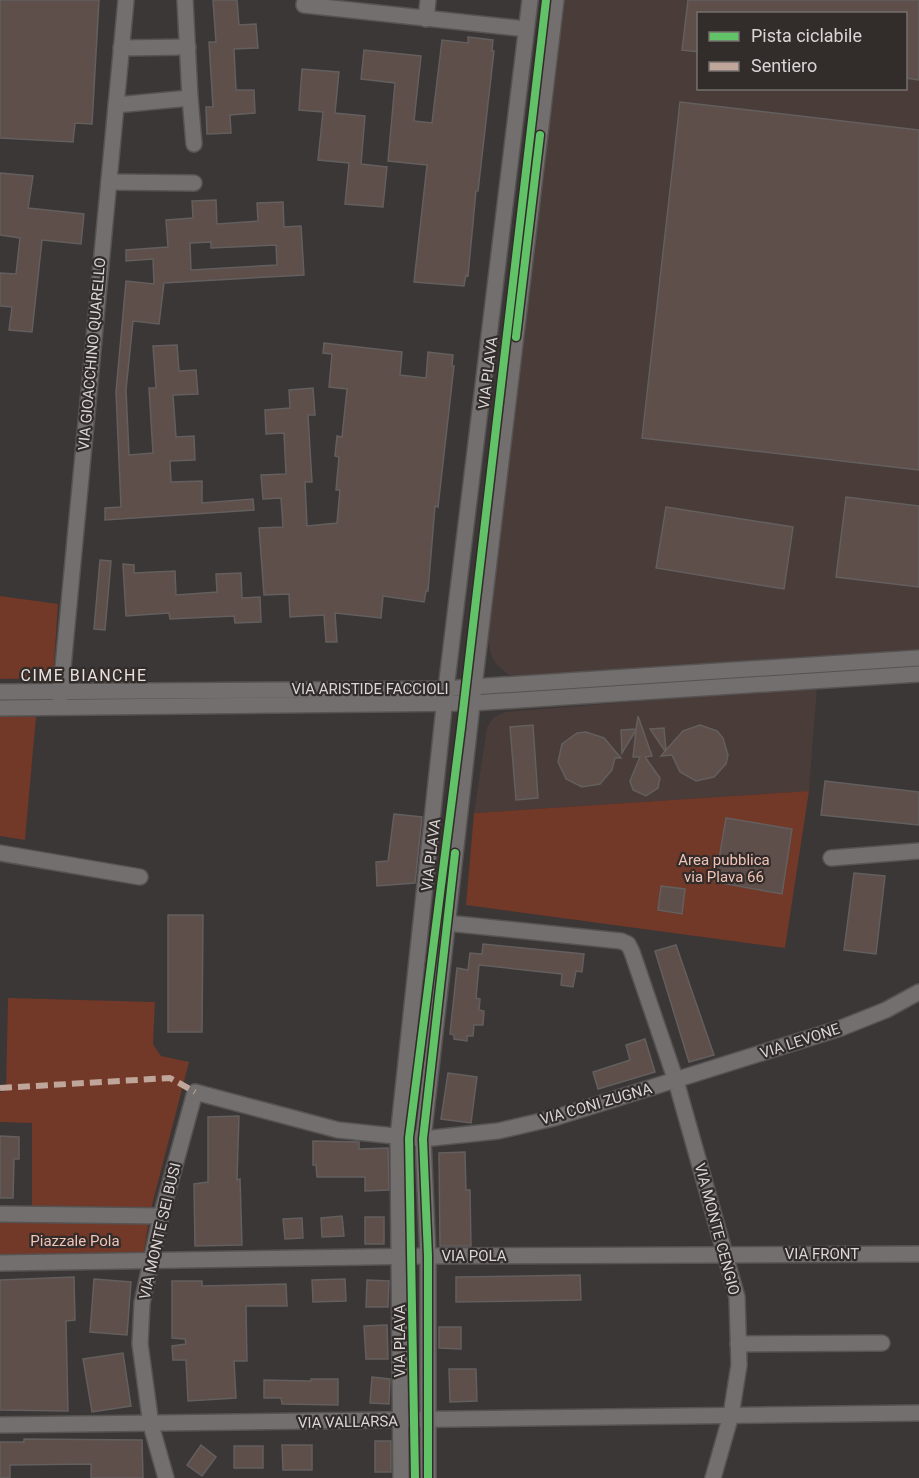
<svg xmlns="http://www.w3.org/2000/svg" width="919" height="1478" viewBox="0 0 919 1478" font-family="Roboto,sans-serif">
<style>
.built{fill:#493c39;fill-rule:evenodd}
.green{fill:#723828}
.building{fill:#5f4f4a;stroke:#625f5e;stroke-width:1.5;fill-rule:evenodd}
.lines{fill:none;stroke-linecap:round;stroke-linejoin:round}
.street-casing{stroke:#565352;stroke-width:18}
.street{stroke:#726f6e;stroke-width:15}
.quiet{stroke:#c0a59a;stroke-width:6;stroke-dasharray:12 6;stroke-linecap:butt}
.cycleway-casing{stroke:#322c2a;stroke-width:11}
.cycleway{stroke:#61c268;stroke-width:8}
.labels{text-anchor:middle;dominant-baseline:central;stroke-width:4.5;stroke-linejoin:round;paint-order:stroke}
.street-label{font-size:15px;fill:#dad6d5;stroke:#322c2a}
.park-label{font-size:15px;fill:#f2c3b6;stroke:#322c2a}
.neighbourhood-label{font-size:16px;letter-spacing:1.5px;fill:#e9e1de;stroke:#322c2a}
</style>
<rect width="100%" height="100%" fill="#3a3736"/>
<g class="built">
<path d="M564,0h355v649l-397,28 -13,-2 -13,-11 -6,-12 -2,-15zM698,14h208v74h-208z"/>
<path d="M817,687l-8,104 -335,22 13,-86 7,-10 11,-5z"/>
</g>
<g class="green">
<path d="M0,596l58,8 -5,74 -53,1z"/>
<path d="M0,717h36l-11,123 -25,-4z"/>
<path d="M809,791l-24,157 -319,-43 8,-92z"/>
<path d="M8,998l147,4 -2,42 8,12 28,6 -38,147h-109l-10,-3v-83l-32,-1v-30l6,-1z"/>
<path d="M0,1220h149l-6,37 -143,3z"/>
</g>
<g class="building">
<path d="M0,0h99l-7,124 -17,-1 -2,19 -73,-4z"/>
<path d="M213,0h24l2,25 17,-1 2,24 -24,1 2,41h18l1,23 -25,2 1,18 -24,1 -1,-27h7l-4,-65h7z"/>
<path d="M688,0h231v80l-13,-2v-64h-207v38l-17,-2z"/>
<path d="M468,37l25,3 -1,11h2l-16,140h-2l-8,85 -2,-1 -2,11 -50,-4 13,-117 -39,-4 7,-78 -34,-4 3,-29 57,6 -7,65 18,2 10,-83 26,3z"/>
<path d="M302,69l37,3 -4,41 30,3 -4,48 26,3 -4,40 -38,-3 4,-41 -31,-3 5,-48 -24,-2z"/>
<path d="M680,102l239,28v340l-277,-32z"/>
<path d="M0,173l33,3 -5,32 56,6 -3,30 -39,-4 -10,92 -23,-2 3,-23 -12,-1v-33l16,1 4,-36 -20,-3z"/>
<path d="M216,200l1,24 41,-3 -1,-18 26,-1 1,25 17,-1 3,49 -140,8 -5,41 -26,-3 -7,69 3,65 24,-2 -4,-65h7l-3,-42 24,-1 2,26 17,-1 2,24 -25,1 3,42 18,-1 1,24 -25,1 1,21 31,-1v22l51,-4 1,11 -149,10v-12l16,-1 -5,-115 10,-111 28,3 -1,-25 -27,2v-11l42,-3 -2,-27 27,-2 -1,-17zM211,242v6l65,-3 1,20 -86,5 -1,-27z"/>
<path d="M324,343l78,9 -2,23 26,3 2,-26 25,3 -1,11h2l-16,141 -3,-1 -7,85h-2l-2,11 -41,-6 -2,22 -46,-5 2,29h-11l-2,-27 -34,2 -1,-23 -25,1 -5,-67 24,-1 -2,-29 -18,1 -2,-24 25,-1 -2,-41 -18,1 -1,-24 25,-2 -1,-18 24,-2 2,27h-7l4,67h-7l2,44 30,-3 3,-33h-4l3,-33 -4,-1 2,-20 5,1 5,-48 -18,-2 3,-33 -9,-1z"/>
<path d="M846,497l73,9v81l-83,-10z"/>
<path d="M666,507l127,20 -9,62 -128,-21z"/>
<path d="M100,560l11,1 -6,69 -11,-1z"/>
<path d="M123,564l11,1v8l41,-2 1,24 41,-3 -1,-18 25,-1 1,25 18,-1 1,25 -26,1 -1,-7 -64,3 -1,-6 -43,3z"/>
<path d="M638,716l14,40 -7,1 15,21 -2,10 -12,8 -13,-6 -3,-9 10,-24h-7l3,-27 -14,23 -1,-23 15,-1z"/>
<path d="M533,725l5,73 -22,2 -6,-73z"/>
<path d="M700,725l17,6 6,7 5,17 -2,9 -12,13 -18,4 -16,-9 -8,-17 -11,1 4,-5 -15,-22 14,-1 2,22 17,-19z"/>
<path d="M586,732l18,6 17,20h-6l-3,12 -12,14 -18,3 -16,-8 -8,-17 4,-18 15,-11z"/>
<path d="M825,781l94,11v33l-98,-10z"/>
<path d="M394,814l28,3 -7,66 -38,3 -1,-24 12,-1z"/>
<path d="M726,818l66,11 -10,65 -67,-12z"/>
<path d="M854,873l31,3 -9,78 -32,-4z"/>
<path d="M661,886l24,3 -3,25 -24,-4z"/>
<path d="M168,915h35l-1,117h-34z"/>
<path d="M483,944l101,10 -2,18 -6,-1 -3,16 -12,-2 1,-11 -83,-9 -3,33 4,1 -1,11 5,1 -1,14h-9l-1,11h-6v5l-13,-2v-4l-4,-1 7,-66 11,2 2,-17 12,1z"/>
<path d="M676,945l38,110 -25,7 -34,-111z"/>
<path d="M645,1039l10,33 -57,17 -5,-17 37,-12 -4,-15z"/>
<path d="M448,1073l29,4 -6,46 -30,-4z"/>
<path d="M239,1116l-2,64 3,-1 2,66 -47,1 -1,-62 14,-2v-65z"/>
<path d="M0,1136l19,1v22h-5l-1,39h-13z"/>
<path d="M313,1141l46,1v7l29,-1 1,42 -24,1v-14h-48l-1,-12h-3z"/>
<path d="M465,1152l1,38h4l1,56h-31l-1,-93z"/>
<path d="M342,1216l2,20 -22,1 -1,-19z"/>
<rect x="365" y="1217" width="19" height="27"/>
<path d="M302,1218l1,20 -18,1 -2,-20z"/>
<path d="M580,1275l1,25 -125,2v-25z"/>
<path d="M74,1277l1,43 -9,1 2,90 -68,-1v-130z"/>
<path d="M94,1279l37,3 -4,53 -37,-3z"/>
<path d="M345,1279l1,22 -33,1 -1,-22z"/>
<path d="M367,1280l22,1 -1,26h-22z"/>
<path d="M172,1281h30v5l84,-2 1,22h-41l1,55h-13l2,37 -48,3 -2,-41h-13l-1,-14 14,-2 -1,-5 -13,-1z"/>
<path d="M387,1325l1,34h-22l-2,-33z"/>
<path d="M439,1327h22v22l-22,-1z"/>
<path d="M123,1353l8,53 -39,6 -9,-53z"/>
<path d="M449,1369h27l1,32 -27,1z"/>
<path d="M372,1377l18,2 -1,25 -19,-1z"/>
<path d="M311,1379h27v26l-56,-1 -1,-6h-17v-18l47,1z"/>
<path d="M24,1439l118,1 1,38h-52v-14l-81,1v13h-10v-36h24z"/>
<rect x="375" y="1441" width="16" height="31"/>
<path d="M201,1445l15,12 -14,19 -15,-11z"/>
<path d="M282,1445h30v25h-29z"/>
<rect x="234" y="1446" width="29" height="22"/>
</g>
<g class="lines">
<g class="street-casing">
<g id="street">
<path d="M305,0l-1,5 222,24"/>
<path d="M426,19l2,-19"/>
<path d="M121,48l67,-1"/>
<path d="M190,98l4,46"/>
<path d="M116,105l74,-7 -5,-98"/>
<path d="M109,182l85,1"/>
<path d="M0,692l442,-3 477,-31"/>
<path d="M60,699l66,-699"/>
<path d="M0,708l472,-5 447,-29"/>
<path d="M0,853l140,24"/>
<path d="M831,858l88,-7"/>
<path d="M447,923l174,18 7,3 4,8 44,129 61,216 2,68 -8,50 -18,63"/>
<path d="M0,1214l161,2"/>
<path d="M0,1263l428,-7 491,-2"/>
<path d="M738,1344l144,-1"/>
<path d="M0,1425l919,-12"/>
<path d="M166,1478l-15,-53 -11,-81 2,-41 19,-87 34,-124 143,38 85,9 75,-8 56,-13 287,-90 45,-18 33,-18"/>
<path d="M401,1478l-3,-341 48,-448 84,-689"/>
<path d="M428,1478v-222l-5,-117 51,-452 82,-687"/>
</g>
</g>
<use href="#street" class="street"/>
<path class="quiet" d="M0,1088l170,-10 25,14"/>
<g class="cycleway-casing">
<g id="cycleway">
<path d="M516,337l24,-202"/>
<path d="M415,1478l-6,-340 52,-410 85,-728"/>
<path d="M428,1478v-222l-5,-117 32,-286"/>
</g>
</g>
<use href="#cycleway" class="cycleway"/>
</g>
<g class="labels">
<g class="street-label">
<text transform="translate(92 354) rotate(-85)">VIA GIOACCHINO QUARELLO</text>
<text transform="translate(488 373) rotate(-83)">VIA PLAVA</text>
<text x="370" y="689">VIA ARISTIDE FACCIOLI</text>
<text transform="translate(431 855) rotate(-83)">VIA PLAVA</text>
<text transform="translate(800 1041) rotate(-18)">VIA LEVONE</text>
<text transform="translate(596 1104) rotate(-16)">VIA CONI ZUGNA</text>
<text transform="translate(717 1229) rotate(75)">VIA MONTE CENGIO</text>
<text transform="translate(160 1231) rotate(-77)">VIA MONTE SEI BUSI</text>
<text x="822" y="1254">VIA FRONT</text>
<text x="474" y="1256">VIA POLA</text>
<text transform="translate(400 1341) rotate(-90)">VIA PLAVA</text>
<text transform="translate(348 1422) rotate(-1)">VIA VALLARSA</text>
</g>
<g class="park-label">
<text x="724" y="860">Area pubblica<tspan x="724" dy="17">via Plava 66</tspan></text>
<text x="75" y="1241">Piazzale Pola</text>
</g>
<g class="neighbourhood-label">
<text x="84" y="675">CIME BIANCHE</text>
</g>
</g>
<rect x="697" y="12" width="210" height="78" fill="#322c2a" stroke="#75706e" stroke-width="1.5"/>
<rect x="709" y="32" width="30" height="9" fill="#61c268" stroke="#75706e" stroke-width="1.5"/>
<text x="751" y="42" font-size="18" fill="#dad6d5">Pista ciclabile</text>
<rect x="709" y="62" width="30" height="9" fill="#c0a59a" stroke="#75706e" stroke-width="1.5"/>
<text x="751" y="72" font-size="18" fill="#dad6d5">Sentiero</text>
</svg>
